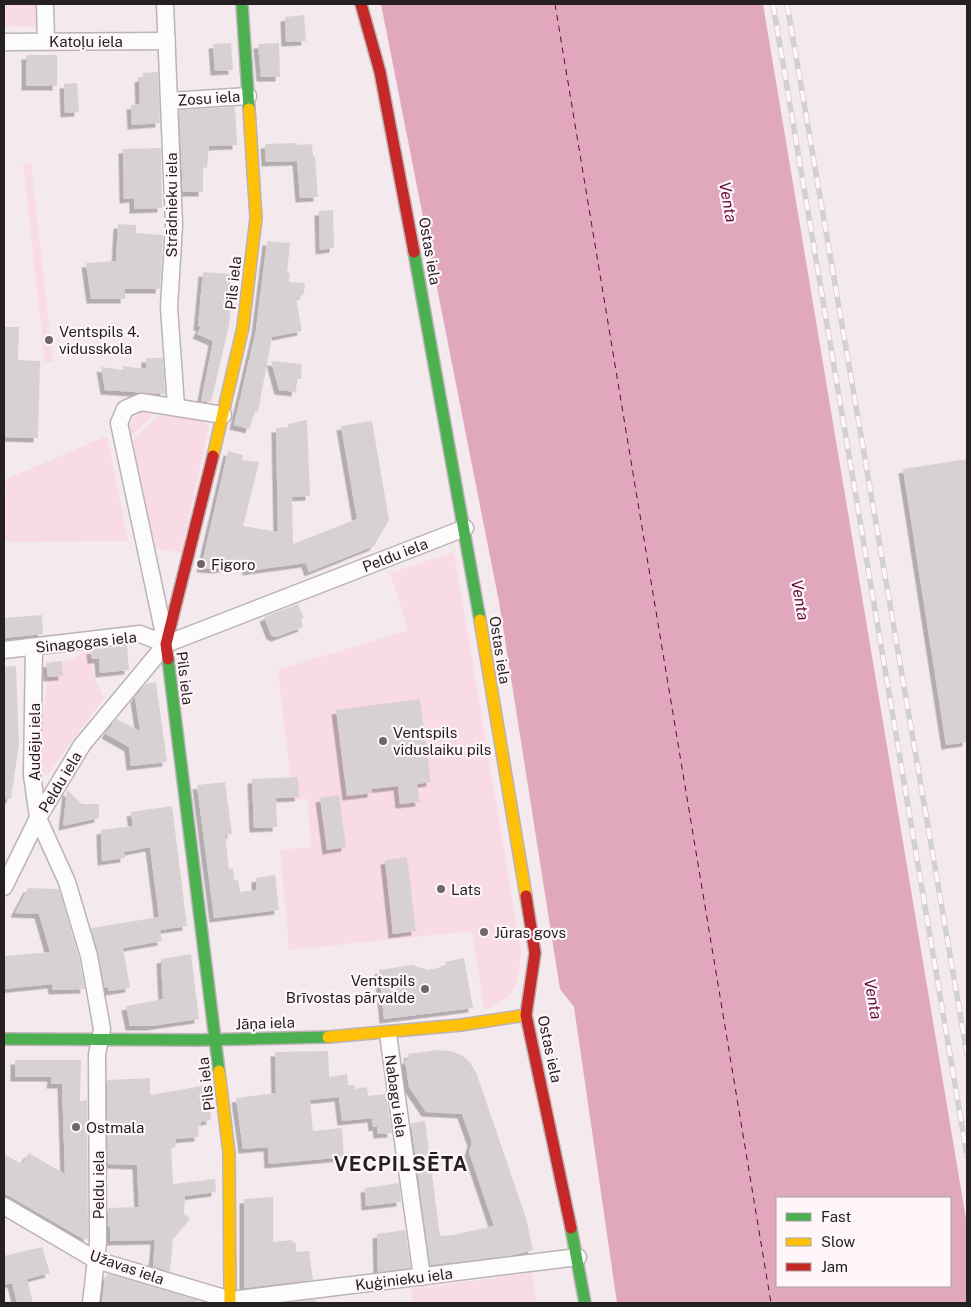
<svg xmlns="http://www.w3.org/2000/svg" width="971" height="1307" viewBox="0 0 971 1307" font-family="'Public Sans',sans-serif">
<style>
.green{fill:#f9dbe5}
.water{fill:#e1a8bd;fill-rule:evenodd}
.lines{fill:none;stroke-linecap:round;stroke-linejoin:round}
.ferry{stroke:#640638;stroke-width:1;stroke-dasharray:6 5;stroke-linecap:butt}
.building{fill:#d8d1d3;filter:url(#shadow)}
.street-casing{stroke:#bbb3b5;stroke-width:19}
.fast-casing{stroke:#bbb3b5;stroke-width:14}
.slow-casing{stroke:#bbb3b5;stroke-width:14}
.jam-casing{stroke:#bbb3b5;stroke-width:14}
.street{stroke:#fdfcfc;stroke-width:16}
.fast{stroke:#4caf50;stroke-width:11}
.slow{stroke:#ffc107;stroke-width:11}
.jam{stroke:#c62828;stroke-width:11}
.rail-casing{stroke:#d2d0d0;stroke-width:5.5}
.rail{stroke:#fef6f9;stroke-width:4;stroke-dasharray:11;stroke-linecap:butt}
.poi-dot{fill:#6e6769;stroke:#fef6f9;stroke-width:2}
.labels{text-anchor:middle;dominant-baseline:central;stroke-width:4.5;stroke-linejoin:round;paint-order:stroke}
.street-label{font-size:15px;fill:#262022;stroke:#fef6f9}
.poi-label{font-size:15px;fill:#262022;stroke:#fef6f9;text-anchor:start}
.water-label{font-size:16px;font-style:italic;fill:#640638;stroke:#fef6f9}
.district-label{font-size:20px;font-weight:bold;letter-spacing:1px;fill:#262022;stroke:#fef6f9}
</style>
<defs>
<filter id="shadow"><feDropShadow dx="-4.5" dy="4.5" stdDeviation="0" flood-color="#0004"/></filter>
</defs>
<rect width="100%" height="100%" fill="#f4eaed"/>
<g class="green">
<path d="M4,4h33l1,23 -34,-1z"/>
<path d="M23,163h8l22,199h-8z"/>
<path d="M159,409l-30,29c-5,-22 13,-28 30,-29z"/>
<path d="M163,412l38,6 8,8 -28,127 -27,-5 -21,-108z"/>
<path d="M107,436l21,105 -124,1v-45l3,-1 -3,-16z"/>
<path d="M454,552l67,400c-3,34 -4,45 -37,58l-12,-79 -183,19 -9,-100 31,-3 -4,-48 -14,2 -15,-131 130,-40 -18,-57z"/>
<path d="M90,646l3,28 11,24 -57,77 -11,-7 12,-91 14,-1 -1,-15 13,-1z"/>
<path d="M532,1273l5,30h-124l-2,-14z"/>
</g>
<path class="water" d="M381,4h382l204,1221v78h-350l-43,-296 -14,-18 -61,-387zM777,1198h173v88h-173z"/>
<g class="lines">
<path class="ferry" d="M555,4l216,1299"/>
</g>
<g class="building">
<path d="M304,15l2,26 -20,1 -1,-25z"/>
<path d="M231,43l2,27 -18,1 -2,-27z"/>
<path d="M279,43l1,34h-19l-3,-33z"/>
<rect x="26" y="55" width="31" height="31"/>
<path d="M158,72l2,51 -28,2 -1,-20 9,-1 -1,-26 4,-1v-4z"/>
<path d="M77,83l2,29 -14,1 -1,-29z"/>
<path d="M235,107l2,38 -28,1 -2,22 -4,-1v25h-20l-4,-82z"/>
<path d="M297,143v2l15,-1 1,13h2l3,40 -18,1 -3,-37 -31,1 -1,-18z"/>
<path d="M161,148l1,60 -28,1v-11l-10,1 -1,-50z"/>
<path d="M333,210l1,38 -14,2 -1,-39z"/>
<path d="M118,224l18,1v8l27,2 -3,54h-35v10h-34l-5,-36 30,-2z"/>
<path d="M267,241l23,2 -3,30h3l-1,9 16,1 -1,11 -8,5 6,32 -30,6 -14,75 -4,-1 -4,18 -16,-4 22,-95z"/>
<path d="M203,272l28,2 -1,17h3l-4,34 -18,77 -10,-1 12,-60 -16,-7 4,-7 -3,-1z"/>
<path d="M4,327h15l-1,33 22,1 -2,77 -34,-1z"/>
<path d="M146,358h17l2,36 -60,-4 -4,-23 22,3v-4l23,3z"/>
<path d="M271,361l31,3 -1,15h-4l-1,13 -17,-2z"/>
<path d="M307,420l3,76 -18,1 1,47 64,-25 -16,-93 31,-5 17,99 -15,26 -65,26 -3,-9 -59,8 -1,-7 -29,5 -16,-1 27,-117 15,4 -1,5 17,2 -16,64 35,6 -2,-104 13,-1 -1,-3z"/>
<path d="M967,459v283l-21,3 -43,-276z"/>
<path d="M298,604l6,14 -3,1 2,8 -27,10 -5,-2 -7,-18z"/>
<path d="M42,615l1,19 -39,4v-20z"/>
<path d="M127,646l2,24 -29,3 -1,-14h-7l-1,-9z"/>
<path d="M61,661l2,15 -15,1 -2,-14z"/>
<path d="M16,666l3,78 -8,55 -7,-1v-131z"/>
<path d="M156,682l11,80 -36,4 -2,-19 -23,-13 10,-15 24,12 -5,-33 11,-14z"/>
<path d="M420,699l11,83 -14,2 3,18 -20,2 -2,-18 -26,3v4l-25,3 -11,-86z"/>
<path d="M298,777l1,20 -23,1 1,29 -23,1 -2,-49z"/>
<path d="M225,782l7,52 -7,1 4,34 4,-1 1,12h4l2,12 16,-2v-12l19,-3 4,35 -65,8 -17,-133z"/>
<path d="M67,790l15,14h17v14l-36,8z"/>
<path d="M339,795l7,52 -19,3 -7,-52z"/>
<path d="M172,806l15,120 -27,4 2,11 -39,7 7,40 -21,3 -1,-4 -3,1 -14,-60 68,-11 -9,-70 -26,5 1,6 -23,3 -1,-31 32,-4 -2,-14z"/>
<path d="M407,857l9,74 -23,3 -8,-74z"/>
<path d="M28,888l31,1 20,69 6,31 -32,1 -1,-6 -48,5v-33l46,-4 -11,-38 -24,-1z"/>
<path d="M191,954l8,65 -48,7h-21l-4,-20 37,-7 -2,-40z"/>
<path d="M464,958l9,50 -89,11 -5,-49 33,-5 16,5 18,-4 -1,-4z"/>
<path d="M438,1050l13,1 10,4 7,5 8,12 50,146 7,32 -24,6 -79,9 -19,-142 14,-2 15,115 13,-1 41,-9 -25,-74 3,-10 -10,-28 -36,-2 -17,-25 -4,-27 4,-1 -1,-5z"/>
<path d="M328,1051l1,26 18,-3 1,11h6l1,4 12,-2 1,9 18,-2 6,39 -14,1 -1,-8 -4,1 -1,-9 -30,3 -3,-24 -29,3 3,31 29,-3 2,29 -75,7 -1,-17 -25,2 -7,-51 40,-5 -1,-41z"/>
<path d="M15,1060h66l-1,41 7,-1 1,138 -3,2 -81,-47v-39l18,10 7,-11 36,21 -3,-90h-11l1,-7h-37z"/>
<path d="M150,1078v17l57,-10 4,35 -10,2v4h-3l1,11 -24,2 1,8 -5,1 2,36 42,-5 1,13 -31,4 -1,18 6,5 -17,20 -3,33 -17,-6 2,-26 -45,1v-15l-2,1v-19l31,-1 -2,-42 -29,-1 -1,-84z"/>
<path d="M399,1183l2,19 -35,4 -1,-18z"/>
<path d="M273,1197v45l19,-2 1,3h3v9l13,-1 4,29 -69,8v-89z"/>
<path d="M405,1230l6,38 -33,4 -1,-38z"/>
<path d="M42,1247l8,26 -23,6 6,24h-16l-5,-20 -8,2v-29z"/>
<path d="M109,1274l88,26v3h-95l3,-26z"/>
<path d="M315,1300l1,3h-30z"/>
</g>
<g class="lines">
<g class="street-casing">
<g id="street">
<path d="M45,4l1,37"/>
<path d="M165,4l9,221 -5,82 7,99"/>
<path d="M4,42l163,-1"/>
<path d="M170,101l78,-5"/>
<path d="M165,639l-46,-216 6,-14 16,-7 82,13"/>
<path d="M34,648l-2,127 6,43 29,64 22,74 13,73 -5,25 1,188 -7,61"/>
<path d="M4,650l136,-16 26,10"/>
<path d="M4,887l34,-69 44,-73 84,-101 299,-116"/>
<path d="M388,1034l34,243"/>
<path d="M4,1206l92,54 135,40 347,-43"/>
</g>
</g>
<g class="fast-casing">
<g id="fast">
<path d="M242,4l7,105"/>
<path d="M414,252l66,368"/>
<path d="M168,659l51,412"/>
<path d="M4,1039l196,1 128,-3"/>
<path d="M571,1228l14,75"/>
</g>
</g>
<g class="slow-casing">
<g id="slow">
<path d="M213,456l30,-129 13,-109 -7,-109"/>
<path d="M480,620l46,276"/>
<path d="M328,1037l133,-12 65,-10"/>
<path d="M219,1071l10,82 1,150"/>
</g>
</g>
<g class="jam-casing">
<g id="jam">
<path d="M361,4l19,68 34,180"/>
<path d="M168,659l-2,-15 47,-188"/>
<path d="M526,896l9,57 -9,62 45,213"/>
</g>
</g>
<use href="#street" class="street"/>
<use href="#fast" class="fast"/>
<use href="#slow" class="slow"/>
<use href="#jam" class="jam"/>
<g class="rail-casing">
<g id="rail">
<path d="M773,4l194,1152"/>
<path d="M787,4l180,1050"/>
</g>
</g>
<use href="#rail" class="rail"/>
</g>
<g class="poi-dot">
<circle cx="49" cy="340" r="5"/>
<circle cx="201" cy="564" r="5"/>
<circle cx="383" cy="741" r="5"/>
<circle cx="441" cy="889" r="5"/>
<circle cx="484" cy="932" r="5"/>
<circle cx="425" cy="989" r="5"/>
<circle cx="76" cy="1127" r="5"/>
</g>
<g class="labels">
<g class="street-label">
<text x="86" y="41">Katoļu iela</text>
<text transform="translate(209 98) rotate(-4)">Zosu iela</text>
<text transform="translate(171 205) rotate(-90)">Strādnieku iela</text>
<text transform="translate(430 251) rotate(80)">Ostas iela</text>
<text transform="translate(233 283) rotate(-84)">Pils iela</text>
<text transform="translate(395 555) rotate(-21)">Peldu iela</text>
<text transform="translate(86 642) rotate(-6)">Sinagogas iela</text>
<text transform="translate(500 650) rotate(81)">Ostas iela</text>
<text transform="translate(185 678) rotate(83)">Pils iela</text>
<text transform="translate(34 742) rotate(-90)">Audēju iela</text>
<text transform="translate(60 782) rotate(-59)">Peldu iela</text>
<text transform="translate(265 1023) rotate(-2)">Jāņa iela</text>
<text transform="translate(550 1049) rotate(78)">Ostas iela</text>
<text transform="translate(206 1084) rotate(-97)">Pils iela</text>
<text transform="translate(396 1096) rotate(82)">Nabagu iela</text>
<text transform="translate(98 1185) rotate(-90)">Peldu iela</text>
<text transform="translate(127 1267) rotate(19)">Užavas iela</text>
<text transform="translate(404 1279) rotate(-7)">Kuģinieku iela</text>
</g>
<g class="poi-label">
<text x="59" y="331">Ventspils 4.<tspan x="59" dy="17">vidusskola</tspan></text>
<text x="211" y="564">Figoro</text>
<text x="393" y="732">Ventspils<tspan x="393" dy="17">viduslaiku pils</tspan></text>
<text x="451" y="889">Lats</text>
<text x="494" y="932">Jūras govs</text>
<text x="415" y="980" text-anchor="end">Ventspils<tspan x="415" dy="17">Brīvostas pārvalde</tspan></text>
<text x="86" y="1127">Ostmala</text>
</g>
<g class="water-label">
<text transform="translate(728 202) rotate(80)">Venta</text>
<text transform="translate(800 600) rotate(80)">Venta</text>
<text transform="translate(873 999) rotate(80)">Venta</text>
</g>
<g class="district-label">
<text x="401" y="1164">VECPILSĒTA</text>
</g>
</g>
<rect width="971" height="1307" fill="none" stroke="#262022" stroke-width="10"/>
<rect x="776" y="1197" width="175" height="90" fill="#fef6f9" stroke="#a8a0a3"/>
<rect x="786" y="1213" width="25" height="8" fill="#4caf50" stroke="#a8a0a3"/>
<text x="821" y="1222" font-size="15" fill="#262022">Fast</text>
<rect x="786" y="1238" width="25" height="8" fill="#ffc107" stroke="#a8a0a3"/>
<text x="821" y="1247" font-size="15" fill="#262022">Slow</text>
<rect x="786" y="1263" width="25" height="8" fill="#c62828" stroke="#a8a0a3"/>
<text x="821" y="1272" font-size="15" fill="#262022">Jam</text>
</svg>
